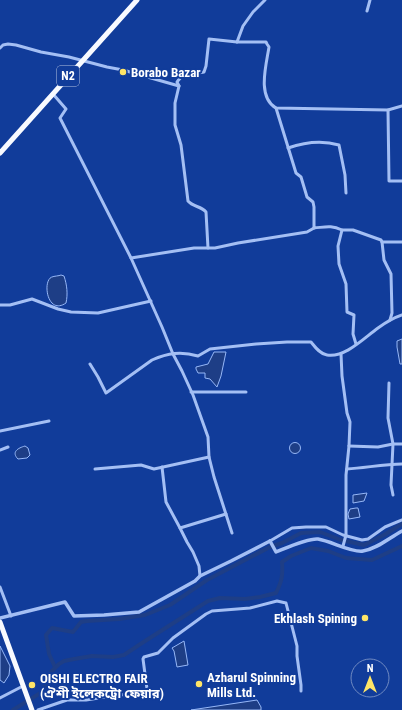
<svg xmlns="http://www.w3.org/2000/svg" width="402" height="710" viewBox="0 0 402 710" font-family="'Roboto Condensed','Noto Sans Bengali',sans-serif">
<style>
.water{fill:#1e3e86;stroke:#96b7f7}
.lines{fill:none;stroke-linecap:round;stroke-linejoin:round}
.canal{stroke:#1e3e86;stroke-width:4}
.minor{stroke:#a4bff4;stroke-width:3}
.tertiary{stroke:#a4bff4;stroke-width:3.5}
.trunk{stroke:#f8faff;stroke-width:5}
.poi-dot{fill:#ffe567;stroke:#113c9a;stroke-width:1.5}
.labels{text-anchor:middle;dominant-baseline:central;stroke-width:4;stroke-linejoin:round;paint-order:stroke}
.shield{fill:#113c9a;stroke:#b8c4e1;stroke-width:1}
.shield-label{font-size:12px;font-weight:bold;fill:#fff}
.poi-label{font-size:13px;font-weight:bold;fill:#fff;stroke:#113c9a;text-anchor:start}
</style>
<rect width="100%" height="100%" fill="#113c9a"/>
<g class="water">
<path d="M61,275l3,1c3,9 4,18 2,27 -19,13 -24,-23 -14,-26 2,-1 7,-1 9,-2z"/>
<path d="M402,339v25h-2l-3,-17v-6z"/>
<path d="M214,352h12l-5,24 -4,11 -7,-8 -5,-1v-5h-7l-2,-4v-2l12,-3z"/>
<circle cx="295" cy="448" r="5.5"/>
<path d="M25,446l3,2 2,7 -3,3 -9,1c-7,-7 0,-11 7,-13z"/>
<path d="M367,493l-3,8 -11,2v-8z"/>
<path d="M356,508h2l2,9 -11,2 -1,-5 2,-5z"/>
<path d="M184,641l4,24 -11,2 -3,-16 -2,-3z"/>
<path d="M0,646l10,20 -1,9 -5,8 -4,-3z"/>
<path d="M257,700l4,7v3h-70z"/>
</g>
<g class="lines">
<g class="canal">
<path d="M55,667l-6,-13 -3,-19 6,-7 21,4 8,-10 6,-1 32,-2 26,-4 25,-10 37,-25 63,-33 12,-4 19,-10 19,-1 21,8 23,5 20,-10 18,-11"/>
<path d="M13,710l29,-18 9,-20 8,-8 5,-3 10,-2 18,-3 21,1 11,-2 18,-12 66,-42 12,-3 25,1 15,-2 16,-4c6,-12 7,-18 6,-31l9,-6 20,-8 17,3 18,7 26,2 30,-14"/>
</g>
<g class="minor">
<path d="M367,11l3,-11"/>
<path d="M237,42l6,-16 10,-14 12,-12"/>
<path d="M0,48l3,-3 5,-1 8,1 25,7 28,5 38,10 16,3 56,16"/>
<path d="M53,94l13,15 -6,9 71,140 31,69 11,27 9,17 11,24 15,42 1,20 5,20 18,56"/>
<path d="M276,108l20,65 5,4 6,20 6,5 1,5v21c12,-1 17,-3 28,2"/>
<path d="M388,110l1,71h13"/>
<path d="M288,148c17,-6 34,-8 51,-3l6,30 1,18"/>
<path d="M208,248l-2,-36c-5,-6 -13,-5 -18,-11l-7,-56 -6,-20v-22l4,-17 -2,-4c7,-11 16,-7 27,-10l2,-6 3,-27 28,3h29l1,2 2,3c-3,19 -12,50 7,61l112,2 14,-4"/>
<path d="M131,258l63,-10h21l23,-5 69,-11 7,-4"/>
<path d="M0,305h10l22,-6 26,10 13,3 27,1 53,-12"/>
<path d="M390,320l2,-7 -1,-39 -7,-14 -2,-18h20"/>
<path d="M356,344l-3,-10 1,-19 -7,-3 -1,-28 -7,-20 -1,-18 4,-16h11l28,10 1,2"/>
<path d="M341,354l1,22 5,37 3,9 -1,24 -3,29v60l-3,11"/>
<path d="M90,364l8,13 8,16 46,-33c16,-7 29,-9 46,-4l12,-7 46,-5 31,-2h24c4,5 9,12 16,13 18,3 37,-17 51,-27 7,-5 15,-10 24,-13"/>
<path d="M389,383l-1,35 5,26 -2,41 2,10"/>
<path d="M191,392h55"/>
<path d="M0,431l49,-10"/>
<path d="M349,446l29,1 15,-3h9"/>
<path d="M0,450l8,-3"/>
<path d="M162,467l4,35 14,26 46,-14"/>
<path d="M95,469l46,-4 13,4 55,-12"/>
<path d="M347,469c18,-1 37,-5 55,-5"/>
<path d="M180,528l7,14 6,10 6,14 1,10"/>
<path d="M270,541l22,-13 14,-1h20l17,8 19,5 6,-1 17,-12 17,-7"/>
<path d="M0,587l11,29"/>
<path d="M0,698l23,-12"/>
<path d="M38,710l29,-10h19l32,-5 16,-1 9,-2 4,-3 -4,-30 1,-2 14,-4 15,-15 33,-24 6,-3 38,-3 27,-7 9,2 11,43v10l4,29v6"/>
</g>
<g class="tertiary">
<path d="M270,541l6,11c10,-4 32,-14 42,-13 13,2 34,14 45,12 14,-2 26,-13 39,-20"/>
<path d="M0,618l65,-16 9,14 30,-1 35,-3 56,-31 5,-5 31,-15 39,-20"/>
</g>
<g class="trunk">
<path d="M0,153l137,-153"/>
<path d="M0,622l32,88"/>
</g>
</g>
<g class="poi-dot">
<circle cx="123" cy="72" r="4"/>
<circle cx="365" cy="618" r="4"/>
<circle cx="199" cy="684" r="4"/>
<circle cx="32" cy="685" r="4"/>
</g>
<g class="labels">
<rect class="shield" x="57" y="66" width="22" height="20" rx="3"/>
<g class="shield-label">
<text x="68" y="76">N2</text>
</g>
<g class="poi-label">
<text x="131" y="72">Borabo Bazar</text>
<text x="357" y="618" text-anchor="end">Ekhlash Spining</text>
<text x="207" y="677">Azharul Spinning<tspan x="207" dy="15">Mills Ltd.</tspan></text>
<text x="40" y="678">OISHI ELECTRO FAIR<tspan x="40" dy="15">(ঐশী ইলেকট্রো ফেয়ার)</tspan></text>
</g>
</g>
<g transform="translate(370 678)"><circle r="19" fill="#113c9a" stroke="#708ac2"/>
<path d="M0-3L7 15L0 10L-7 15Z" fill="#ffe567"/>
<text y="-6" font-size="11" font-weight="bold" text-anchor="middle" fill="#ffffff">N</text>
</g>
</svg>
